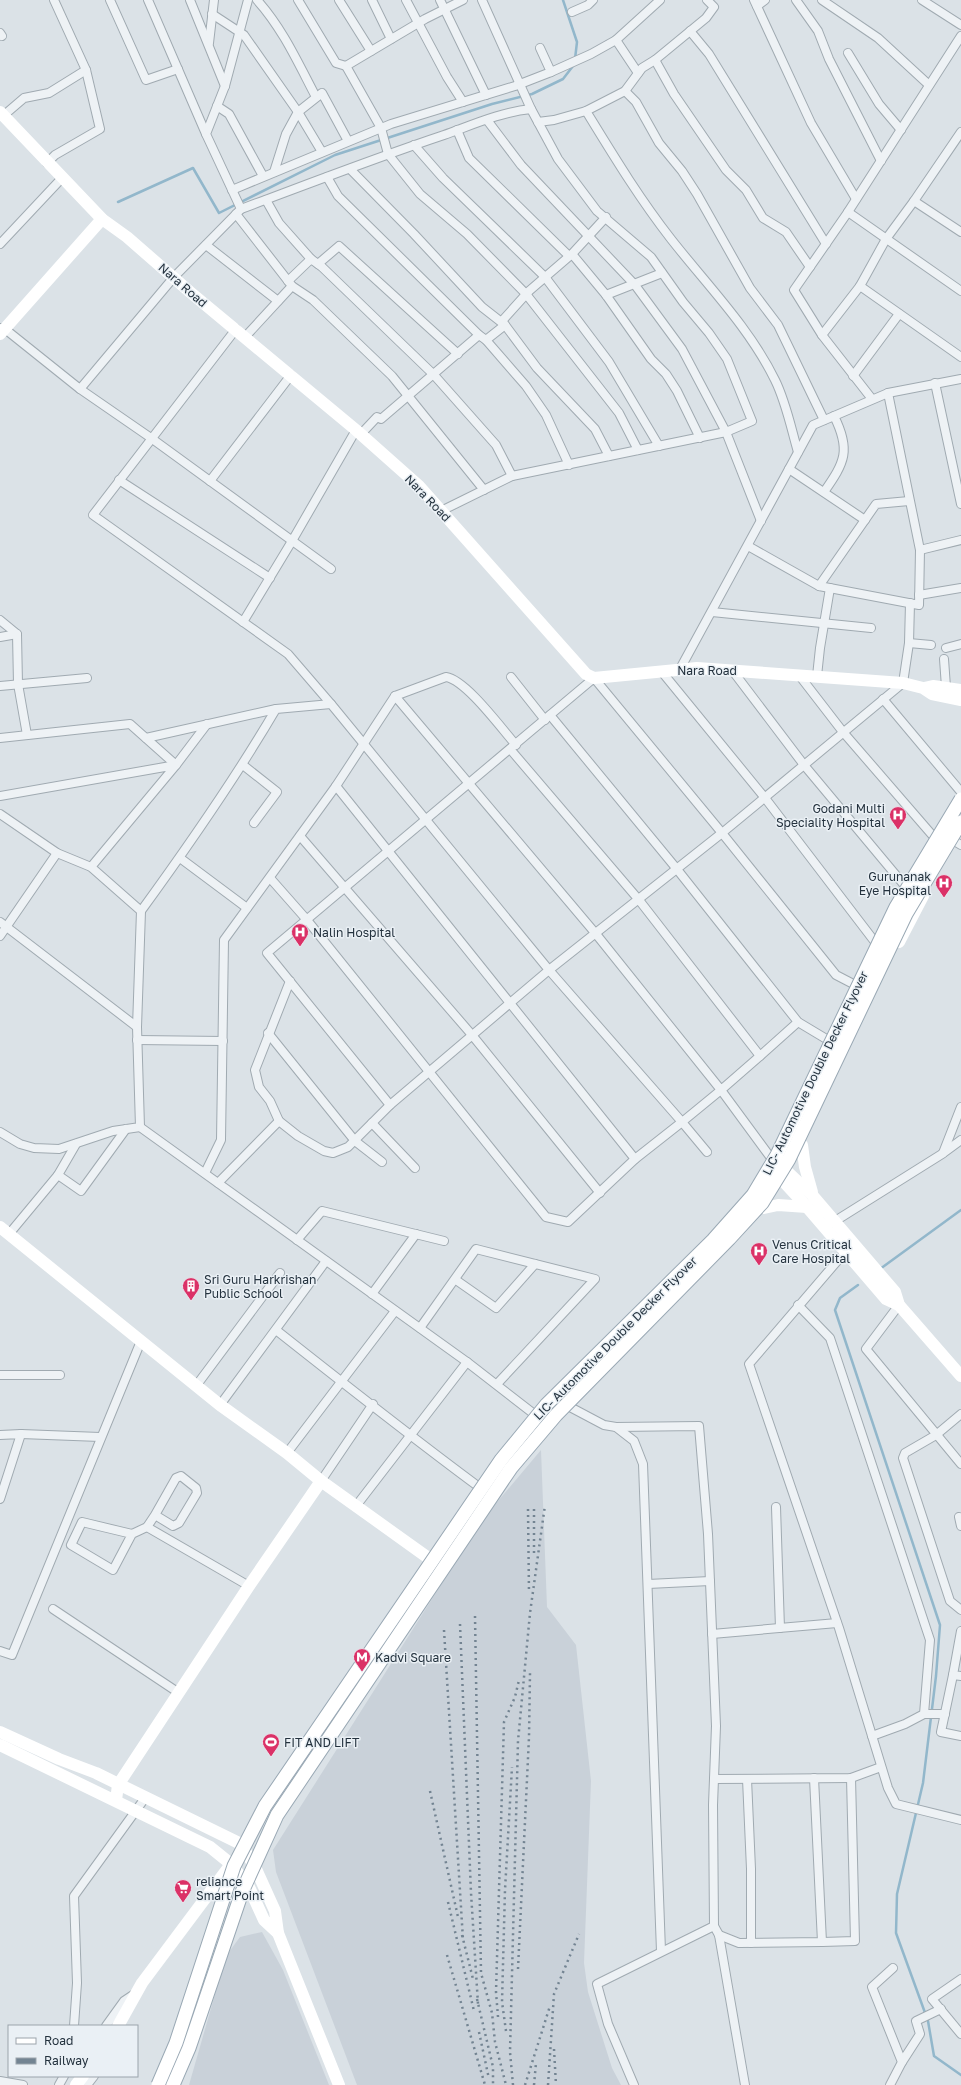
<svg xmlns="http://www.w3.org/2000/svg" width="961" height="2085" viewBox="0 0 961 2085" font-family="'Golos Text',sans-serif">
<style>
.built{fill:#c9d1d9}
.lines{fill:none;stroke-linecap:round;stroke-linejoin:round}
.stream{stroke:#92b7cb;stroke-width:2.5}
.street-casing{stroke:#a0aab1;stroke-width:10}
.street{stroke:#eef2f5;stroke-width:8}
.secondary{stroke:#fff;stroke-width:12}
.rail{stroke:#738492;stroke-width:2.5;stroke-dasharray:2 4;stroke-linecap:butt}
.primary-bridge-casing{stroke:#99a8b4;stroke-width:15;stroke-linecap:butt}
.primary-bridge{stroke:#fff;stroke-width:13}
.labels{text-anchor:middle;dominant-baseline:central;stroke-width:3;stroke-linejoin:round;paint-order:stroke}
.street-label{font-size:12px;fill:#24323e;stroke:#eaf0f5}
.poi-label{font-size:12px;fill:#24323e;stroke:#eaf0f5;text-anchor:start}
</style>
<rect width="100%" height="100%" fill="#dbe2e7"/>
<g class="built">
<path d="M541,1450l6,157 29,38 15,136 -7,182 4,29 24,76 9,17h-264l-81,-213 -3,-22 209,-330z"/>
<path d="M262,1932l21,38 46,115h-140l37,-129 14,-19z"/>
</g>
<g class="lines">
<g class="stream">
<path d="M563,0l14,42 -2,17"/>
<path d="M118,202l75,-34 26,45 116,-58 157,-51 40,-10 31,-15 10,-13"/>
<path d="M880,1269l81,-59"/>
<path d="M858,1285l-18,13 -5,12 105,315 -4,51 -13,107 -26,111 -1,39 32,88 6,35 27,19"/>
</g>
<g class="street-casing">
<g id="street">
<path d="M110,0l36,80 32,-11"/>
<path d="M148,0l58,134"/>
<path d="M190,0l35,86"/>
<path d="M257,0c26,29 41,63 59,97"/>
<path d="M298,0l38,63 10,3"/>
<path d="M339,0l32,51"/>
<path d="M372,0l19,39"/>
<path d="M406,0l41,77 16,25"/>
<path d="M440,0l46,95"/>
<path d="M463,0l-38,19 -79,47 35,62 7,26 32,40 47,40 59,60 93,119 19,37"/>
<path d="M482,0l49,109"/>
<path d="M754,0l57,123 45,76"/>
<path d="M796,0l22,31 11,28 52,102"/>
<path d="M822,0l56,38 51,47"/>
<path d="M922,0l39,25"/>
<path d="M757,6l8,-6"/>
<path d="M572,12l16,-7 5,-5"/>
<path d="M212,14l32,21 54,77 24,40"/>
<path d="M690,31l19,23 117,190"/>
<path d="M0,33l2,3"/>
<path d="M961,36l-113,176 113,79"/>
<path d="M209,43l5,-43"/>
<path d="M848,53l31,51 22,26"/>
<path d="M655,60l19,34 52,76 20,20 17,28 23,14 24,35"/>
<path d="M551,72l40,-18 25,-14"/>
<path d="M638,73l-22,-33 44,-40"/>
<path d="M625,91l11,11 23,41 23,28 15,23 53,94 28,37 46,95"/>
<path d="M217,106l12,8 34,62"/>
<path d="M586,111c27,44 53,87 85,128 36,46 78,88 104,141 11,22 16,48 23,72"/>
<path d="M3,116l21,-18 25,-5 37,-23"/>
<path d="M538,122l16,-2 32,-9 39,-20 17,-23 13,-8 51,-42 8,-11 -7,-7"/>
<path d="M457,130l12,28 100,98"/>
<path d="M961,132l-47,69 -28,38 -26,47 101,71"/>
<path d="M414,145l29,33 102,99 64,85 50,84"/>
<path d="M47,163l8,-8 45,-26 -14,-59 -32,-70"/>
<path d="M350,169l64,65 68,73 23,18 32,43 58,61 14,27"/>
<path d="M274,172l12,-38 12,-22 24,-19 26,48"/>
<path d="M327,177l11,19 141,139"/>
<path d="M232,190l159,-66 124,-38 36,-14 -11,-24"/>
<path d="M266,200l13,23 32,36"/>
<path d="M914,201l47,31"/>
<path d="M241,209c67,-25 134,-51 203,-74 28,-10 57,-23 87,-26l27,50 39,52 54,46 32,45 26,31 18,26 25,62 -26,11 -44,-83 -47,-64 -114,-120 -34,-45"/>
<path d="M236,214l56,72 -47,51"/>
<path d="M0,244l62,-66"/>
<path d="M206,245l72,56"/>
<path d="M572,254l34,41 45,64 15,15 11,17 23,47"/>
<path d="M318,264l21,-18 119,108"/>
<path d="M288,281l23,-22 11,8 112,108 62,70 16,31"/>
<path d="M292,286l21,14 79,76 92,114"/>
<path d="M860,286l-38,49 50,64"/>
<path d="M606,295l56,-22"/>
<path d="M1,328l4,1 75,60 94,-112 67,-68 -35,-75 19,-48 23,-86"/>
<path d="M236,329l-143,186 195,139 43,50"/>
<path d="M822,335l-28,-45 54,-78"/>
<path d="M486,340l40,46 20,29 23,50"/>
<path d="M853,376l46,-62"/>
<path d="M935,383l26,121"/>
<path d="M80,389l71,49 180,131"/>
<path d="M888,393l32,157 41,-10"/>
<path d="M361,434l16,-17 4,2 98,-84 7,5 19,-15 -3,-4 27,-30 43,-37 34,-37"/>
<path d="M789,469l76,51"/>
<path d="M119,480l151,98"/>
<path d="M210,481l81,-106"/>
<path d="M824,492c21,-30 27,-42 10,-76"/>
<path d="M909,501l-33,3 -57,82 100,19 1,-55"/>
<path d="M441,511l71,-35 214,-44 35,89"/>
<path d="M748,546l71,40"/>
<path d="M919,595l42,-7"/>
<path d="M712,612l159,16"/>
<path d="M0,620l17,14 1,50 9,51"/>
<path d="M243,622l49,-81 64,-111"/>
<path d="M0,637l17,-3"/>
<path d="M909,643l22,2"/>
<path d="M946,648l15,-4"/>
<path d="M944,659l2,28"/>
<path d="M680,669l133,-244 75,-32 73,-14"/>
<path d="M732,670l72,95 101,121"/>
<path d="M662,672l103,126 110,144"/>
<path d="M799,675l44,57 90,104"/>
<path d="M817,676l3,-28 10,-60"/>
<path d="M511,677l34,43"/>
<path d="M0,686l87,-8"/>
<path d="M395,696l51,-19c20,3 55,51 70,68"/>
<path d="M883,699l78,93"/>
<path d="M550,715l126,153 122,154 30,18"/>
<path d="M0,738l130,-14 46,41 31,-41"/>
<path d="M146,738l130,-29"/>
<path d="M510,749l129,151 121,156 38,-34"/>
<path d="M243,765l34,27 -23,31"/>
<path d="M336,786l59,-90 201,238 125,156 39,-34"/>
<path d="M0,796l176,-31 -85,102"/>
<path d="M0,814l57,39 34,14 50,44 -4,116"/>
<path d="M300,836l172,199 128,158"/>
<path d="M956,842l5,3"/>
<path d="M180,858l67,50"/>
<path d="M270,878l37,42 239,297 22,5 67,-63"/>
<path d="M141,911c48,-66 94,-132 135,-202l55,-5 218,266 133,152 39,-32 50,68"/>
<path d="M0,922l137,105 3,100 -27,4 -54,18 -25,-1 -14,-4 -20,-12"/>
<path d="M0,936l57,-83"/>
<path d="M268,1033l87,108 27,21"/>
<path d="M137,1040l86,1"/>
<path d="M390,1105l-123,-152 327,-275 128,155 114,142 25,13"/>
<path d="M279,1121l-9,-20 -11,-14 -4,-17 35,-89"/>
<path d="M372,1123l43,45"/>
<path d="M140,1127l327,235 67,52"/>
<path d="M76,1144l-18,31 23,16 45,-62"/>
<path d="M943,1153l18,-46"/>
<path d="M205,1173l16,-33 3,-200 112,-154 299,373 47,-37 25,30"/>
<path d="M218,1183l61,-62 19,15 26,15 9,2 15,-6 42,-42 159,-135 173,-137 181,-150 6,-40 1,-40"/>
<path d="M832,1223l110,-69 19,-14"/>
<path d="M9,1234l49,-59"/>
<path d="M297,1240l25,-29 122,30"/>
<path d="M845,1252l-96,112 90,264 49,160 8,16 65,16"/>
<path d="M456,1280l40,28 39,-44"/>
<path d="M372,1294l44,-60"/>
<path d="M798,1305l32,33 100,302 -6,74 -19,10 -33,12"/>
<path d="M899,1305l-33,44 95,115"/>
<path d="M420,1328l56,-79 119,30 -98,105"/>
<path d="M276,1330c67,53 134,106 203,157"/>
<path d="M0,1375h60"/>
<path d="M196,1386l84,-113"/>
<path d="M220,1405l106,-144"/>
<path d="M570,1407l34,18 12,2 18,14 9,23 18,487"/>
<path d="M961,1414l-25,21 -31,18 -2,5 47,143 11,9"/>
<path d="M616,1427l83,-1 9,108 8,192 -3,79 1,121"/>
<path d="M21,1434l79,3"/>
<path d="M0,1435l21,-1 -21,65"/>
<path d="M287,1453l108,-142"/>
<path d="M321,1481l52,-77"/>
<path d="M356,1506l111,-144"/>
<path d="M776,1507l4,121"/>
<path d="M959,1517l2,9"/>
<path d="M147,1527l102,59"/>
<path d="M132,1534l-50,-12 -11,23 42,25 19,-36 15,-7 8,-12 18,11 6,-3 18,-30 -1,-5 -15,-12 -5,2 -21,37"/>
<path d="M648,1584l62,-3"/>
<path d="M53,1609l126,84"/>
<path d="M961,1631l-8,44 8,1"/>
<path d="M712,1634l125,-11"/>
<path d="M0,1651l12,4 129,-314"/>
<path d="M953,1675l-12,57 20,4"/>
<path d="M924,1714h21"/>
<path d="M714,1779l137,-1 30,-11"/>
<path d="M747,1779l4,90v74"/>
<path d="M719,1935l20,8 83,-1 -8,-164"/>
<path d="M822,1942l33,-1 -4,-163"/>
<path d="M961,1979l-29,20 29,35"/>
<path d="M74,2026l3,-43 -3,-87 71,-98"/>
<path d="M106,2026l18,-25 9,-6"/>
<path d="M902,2062l18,-28 -4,-13 25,-12"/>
<path d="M0,2081l23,4"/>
<path d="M59,2085l5,-9"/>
<path d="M87,2085l7,-9"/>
<path d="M634,2085l-26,-61 -11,-40 117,-58 5,9 26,150"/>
<path d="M890,2085l12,-23 -30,-75 21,-19"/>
</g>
</g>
<use href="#street" class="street"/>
<g class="secondary">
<path d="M0,112l102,107 25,18 63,55 166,138 63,56 167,188 8,4 103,-10 206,15 20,5 9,6 29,6"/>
<path d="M0,334l102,-115"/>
<path d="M924,688l9,-2 28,4"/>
<path d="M899,942l24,-46"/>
<path d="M802,1145l3,22 7,25"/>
<path d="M776,1161l36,34 83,97 4,13 62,71"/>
<path d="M769,1173l14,8 24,26 79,92 13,6"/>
<path d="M764,1208l14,-3 29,2"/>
<path d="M0,1227l220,178 67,48 34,28 120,86"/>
<path d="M0,1732l59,27 37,14 145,71 15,25 19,42 3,22 61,152"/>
<path d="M0,1745l210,102 21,17 18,23 15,33 14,13"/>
<path d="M116,1800l2,-15 131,-199 72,-105"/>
<path d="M118,2026l24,-43 89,-119"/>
<path d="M76,2085l7,-9"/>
</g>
<g class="rail">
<path d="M528,1509l1,84"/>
<path d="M534,1553v-45"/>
<path d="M475,1616l6,357 11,40 3,29 11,43"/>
<path d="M460,1624l11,269 7,111"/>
<path d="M444,1630l19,310"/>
<path d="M430,1791l28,126"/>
<path d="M448,1902l26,109"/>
<path d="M462,1935l11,44"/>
<path d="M447,1955l38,130"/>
<path d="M518,1969l11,-232 1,-64"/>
<path d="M477,1999l16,68v18"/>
<path d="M498,2017l-2,-25 8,-270 11,-25 4,-17"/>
<path d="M506,2031l-4,-29 3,-112 7,-123"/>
<path d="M479,2032l10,47"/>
<path d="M554,2049l2,36"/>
<path d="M163,2085c38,-85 55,-177 96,-261l248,-366 44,-53 148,-146 43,-44 28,-41 22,-40 84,-183 55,-100 30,-47"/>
<path d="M513,2085l-3,-33 8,-311 12,-128 15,-108"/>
<path d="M525,2085l25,-79"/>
<path d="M534,2085l2,-22"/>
<path d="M548,2085l6,-91 25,-60"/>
</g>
<g class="primary-bridge-casing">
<g id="primary-bridge">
<path d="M158,2085l18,-42 58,-177 31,-60 236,-346 46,-56 166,-164 40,-45 24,-40 119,-248 65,-108"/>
<path d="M173,2085l16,-37 53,-156 35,-77 234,-347 45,-53 173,-176 33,-36 27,-44 117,-245 55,-92"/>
</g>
</g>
<use href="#primary-bridge" class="primary-bridge"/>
</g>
<defs>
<g id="hospital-pin" transform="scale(0.9)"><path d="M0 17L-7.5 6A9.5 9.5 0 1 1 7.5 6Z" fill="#db3167" stroke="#eaf0f5"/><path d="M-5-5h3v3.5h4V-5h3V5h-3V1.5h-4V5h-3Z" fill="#fff"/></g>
<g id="building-pin" transform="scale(0.9)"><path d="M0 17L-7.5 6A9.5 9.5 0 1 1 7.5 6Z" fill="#db3167" stroke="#eaf0f5"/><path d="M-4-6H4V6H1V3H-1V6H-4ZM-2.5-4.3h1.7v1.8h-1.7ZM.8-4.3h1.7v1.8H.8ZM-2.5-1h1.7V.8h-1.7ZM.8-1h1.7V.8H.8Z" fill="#fff"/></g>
<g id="metro-pin" transform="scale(0.9)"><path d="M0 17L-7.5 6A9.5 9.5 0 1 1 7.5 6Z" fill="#db3167" stroke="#eaf0f5"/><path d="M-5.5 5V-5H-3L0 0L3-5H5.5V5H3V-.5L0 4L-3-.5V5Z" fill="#fff"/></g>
<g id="stadium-pin" transform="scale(0.9)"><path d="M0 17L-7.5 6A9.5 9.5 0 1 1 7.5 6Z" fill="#db3167" stroke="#eaf0f5"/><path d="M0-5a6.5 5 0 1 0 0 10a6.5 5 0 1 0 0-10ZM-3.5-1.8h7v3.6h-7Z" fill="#fff"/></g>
<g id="supermarket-pin" transform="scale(0.9)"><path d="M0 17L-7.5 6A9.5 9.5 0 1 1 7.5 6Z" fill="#db3167" stroke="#eaf0f5"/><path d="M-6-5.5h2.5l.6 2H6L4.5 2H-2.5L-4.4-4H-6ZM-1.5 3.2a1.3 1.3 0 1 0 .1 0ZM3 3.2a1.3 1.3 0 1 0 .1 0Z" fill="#fff"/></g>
</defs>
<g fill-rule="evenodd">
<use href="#hospital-pin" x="898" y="815"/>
<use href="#hospital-pin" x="944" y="883"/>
<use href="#hospital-pin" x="300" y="932"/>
<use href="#hospital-pin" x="759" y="1251"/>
<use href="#building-pin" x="191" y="1286"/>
<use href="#metro-pin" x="362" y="1657"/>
<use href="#stadium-pin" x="271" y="1742"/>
<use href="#supermarket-pin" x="183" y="1888"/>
</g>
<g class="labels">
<g class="street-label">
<text transform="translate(183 285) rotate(41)">Nara Road</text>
<text transform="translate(428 498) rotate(46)">Nara Road</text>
<text x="707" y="670">Nara Road</text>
<text transform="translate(815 1073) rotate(-64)">LIC- Automotive Double Decker Flyover</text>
<text transform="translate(615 1338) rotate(-45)">LIC- Automotive Double Decker Flyover</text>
</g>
<g class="poi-label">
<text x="885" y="808" text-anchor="end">Godani Multi<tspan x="885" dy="14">Speciality Hospital</tspan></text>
<text x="931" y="876" text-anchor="end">Gurunanak<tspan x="931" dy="14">Eye Hospital</tspan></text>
<text x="313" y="932">Nalin Hospital</text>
<text x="772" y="1244">Venus Critical<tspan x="772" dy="14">Care Hospital</tspan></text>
<text x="204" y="1279">Sri Guru Harkrishan<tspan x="204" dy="14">Public School</tspan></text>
<text x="375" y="1657">Kadvi Square</text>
<text x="284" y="1742">FIT AND LIFT</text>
<text x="196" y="1881">reliance<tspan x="196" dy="14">Smart Point</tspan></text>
</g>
</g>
<rect x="8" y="2025" width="130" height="52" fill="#eaf0f5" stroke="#9ba4ac"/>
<rect x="16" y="2038" width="20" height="6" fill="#ffffff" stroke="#9ba4ac"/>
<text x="44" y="2045" font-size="12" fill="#24323e">Road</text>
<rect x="16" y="2058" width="20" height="6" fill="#738492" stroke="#9ba4ac"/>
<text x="44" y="2065" font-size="12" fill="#24323e">Railway</text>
</svg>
